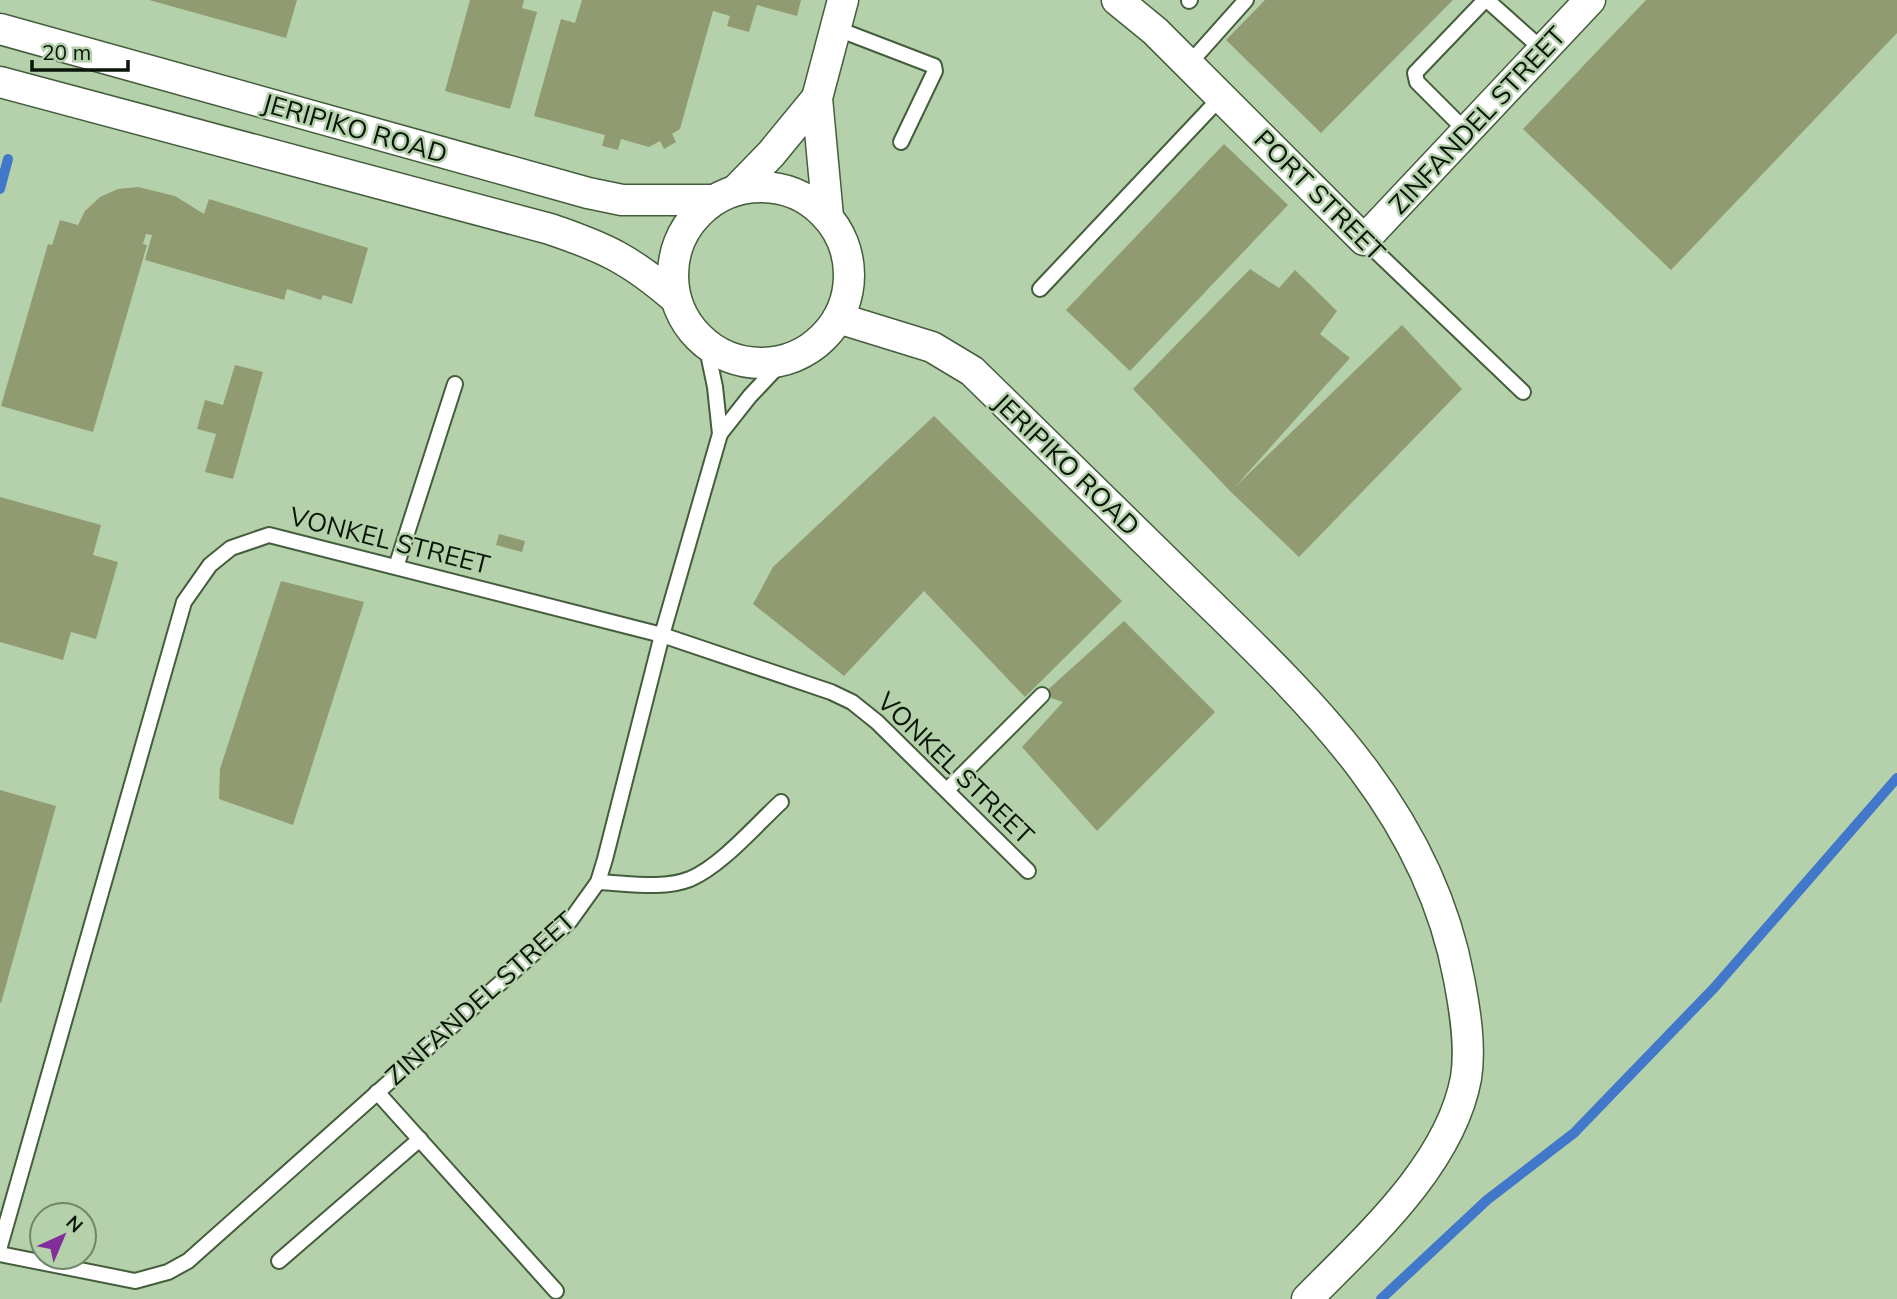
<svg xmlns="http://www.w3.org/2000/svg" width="1897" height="1299" viewBox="0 0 1897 1299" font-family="Mulish,sans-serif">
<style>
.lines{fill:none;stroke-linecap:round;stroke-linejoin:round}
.stream{stroke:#4178ca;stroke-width:10}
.building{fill:#919b71}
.lane-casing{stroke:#445d3c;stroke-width:18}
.street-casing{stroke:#445d3c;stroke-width:33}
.lane{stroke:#fff;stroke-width:14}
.street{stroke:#fff;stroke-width:30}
.labels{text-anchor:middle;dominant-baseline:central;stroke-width:5;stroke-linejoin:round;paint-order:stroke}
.street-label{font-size:26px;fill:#0a1407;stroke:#b4d1ab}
</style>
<rect width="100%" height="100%" fill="#b4d1ab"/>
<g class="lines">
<g class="stream">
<path d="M0,189l8,-30"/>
<path d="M1381,1299l106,-99 87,-67 140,-145 183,-210"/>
</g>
</g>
<g class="building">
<path d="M149,0h148l-11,38z"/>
<path d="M470,0h54l-2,8 15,4 -27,97 -65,-18z"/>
<path d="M582,0h219l-4,16 -40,-11 -8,27 -22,-6 3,-10 -17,-5 -33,118 -8,5 4,8 -12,7 -4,-8 -11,6 -28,-8 -3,11 -16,-4 3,-11 -71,-19 27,-97 14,4z"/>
<path d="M1265,0h188l-132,133 -95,-93z"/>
<path d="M1646,0h251v33l-226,237 -148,-141z"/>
<path d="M1224,144l64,61 -158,166 -64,-61z"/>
<path d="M138,187l37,9 29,18 5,-15 159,49 -16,56 -29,-9 -2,5 -34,-11 -3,11 -139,-40 7,-25 -6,-1 -3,10 4,1 -54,187 -92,-26 47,-162 4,1 8,-25 18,5 7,-14 15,-14 18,-8z"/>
<path d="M1250,269l29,19 16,-18 42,41 -17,23 30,24 -114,128 166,-161 60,64 -163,168 -69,-66 -97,-102z"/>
<path d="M235,365l28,7 -30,107 -28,-7 11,-38 -19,-5 8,-29 18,5z"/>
<path d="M934,416l188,185 -97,96 -101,-106 -80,85 -91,-72 20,-37z"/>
<path d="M0,497l101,28 -8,30 25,7 -22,77 -25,-7 -8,28 -63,-18z"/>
<path d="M499,534l26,7 -3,11 -26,-7z"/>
<path d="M281,581l83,21 -71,223 -74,-26 1,-30z"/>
<path d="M1124,621l91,91 -118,119 -75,-84 41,-45 -21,-7z"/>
<path d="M0,790l56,16 -55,197h-1z"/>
</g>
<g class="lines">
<g class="lane-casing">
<g id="lane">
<path d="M1487,0l56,50"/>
<path d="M1189,1l1,-1"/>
<path d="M835,28l99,38 1,5 -34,71"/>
<path d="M1188,65l58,-65"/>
<path d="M1465,130l-48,-48 -2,-9 70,-73"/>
<path d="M1364,240l159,152"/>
<path d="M1040,289l181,-192"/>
<path d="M720,434l30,-38 35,-37"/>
<path d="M396,567l59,-183"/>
<path d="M947,790l95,-95"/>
<path d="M598,882c29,1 64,8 92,-3 31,-13 66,-54 91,-77"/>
<path d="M377,1092l179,199"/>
<path d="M0,1246l184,-644 26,-37 21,-17 38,-13 393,100 169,57 21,10 25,20 151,149"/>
<path d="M0,1254l135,27 33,-9 20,-11 382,-340 28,-39 7,-23 57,-224 58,-201 -5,-47 -9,-43"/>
<path d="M279,1261l141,-122"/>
</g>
</g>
<g class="street-casing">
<g id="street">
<path d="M1117,0l38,31 209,209 226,-240"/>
<path d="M0,29l588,164 34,7h91"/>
<path d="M0,82l550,147c56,19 81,31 126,70"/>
<circle cx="761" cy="275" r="88"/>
<path d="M736,190l35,-36 46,-56"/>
<path d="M828,217l-11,-119 26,-98"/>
<path d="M838,318l94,29 40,24c66,64 131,129 197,193 124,122 257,235 290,415 6,31 12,68 7,99 -16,87 -100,161 -159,221"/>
</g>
</g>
<use href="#lane" class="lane"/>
<use href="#street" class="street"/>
</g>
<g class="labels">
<g class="street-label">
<text transform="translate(1477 120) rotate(-47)">ZINFANDEL STREET</text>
<text transform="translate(355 128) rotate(16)">JERIPIKO ROAD</text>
<text transform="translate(1320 195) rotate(45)">PORT STREET</text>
<text transform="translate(1067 464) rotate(44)">JERIPIKO ROAD</text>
<text transform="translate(390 540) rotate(14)">VONKEL STREET</text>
<text transform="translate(956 768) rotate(44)">VONKEL STREET</text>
<text transform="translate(480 998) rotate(-42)">ZINFANDEL STREET</text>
</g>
</g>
<g transform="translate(63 1236) rotate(44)"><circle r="33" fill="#b4d1ab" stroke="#708569" stroke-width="2"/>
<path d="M0-5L12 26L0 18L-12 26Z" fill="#832d9a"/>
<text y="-10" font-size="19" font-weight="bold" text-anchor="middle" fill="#0a1407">N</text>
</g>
<path d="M32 60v10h96v-10" fill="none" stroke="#0a1407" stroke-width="3.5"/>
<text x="42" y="60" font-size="21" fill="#0a1407" stroke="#b4d1ab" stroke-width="5" paint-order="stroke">20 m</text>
</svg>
